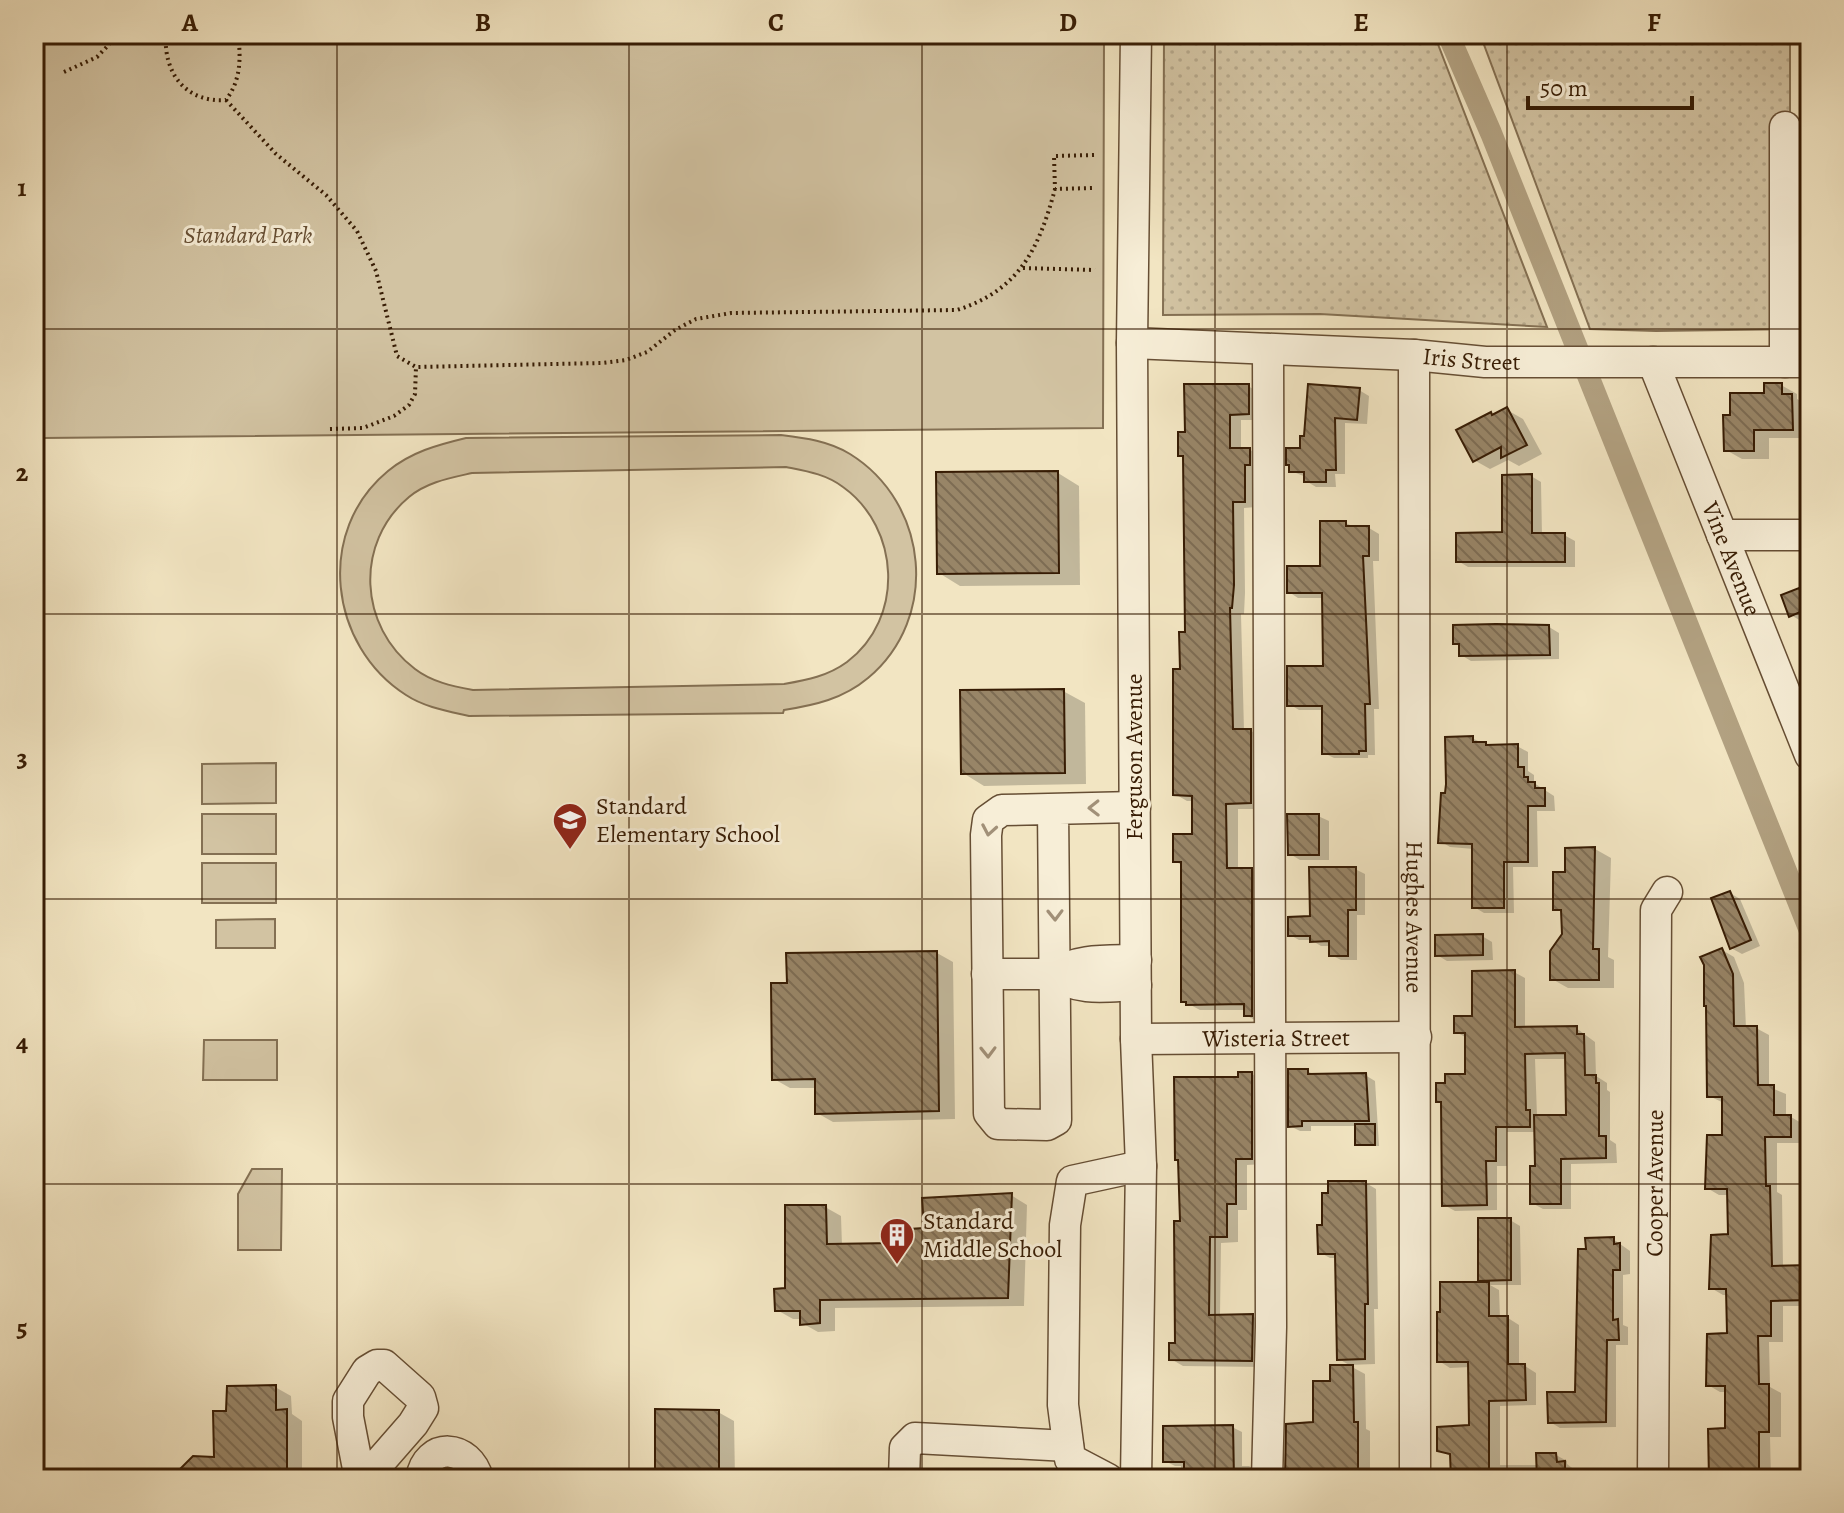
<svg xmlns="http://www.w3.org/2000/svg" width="1844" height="1513" viewBox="0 0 1844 1513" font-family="Alegreya,serif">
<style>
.grass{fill:url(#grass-dots);stroke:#847053;stroke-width:2}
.park{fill:#d2c3a2;stroke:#847053;stroke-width:2;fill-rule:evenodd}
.shadow{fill:#0003;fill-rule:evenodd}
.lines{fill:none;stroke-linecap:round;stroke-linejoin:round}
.canal{stroke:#b2a181;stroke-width:22}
.building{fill:url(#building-back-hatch);stroke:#371c04;stroke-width:2}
.minor-casing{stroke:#664e34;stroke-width:33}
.path{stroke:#371c04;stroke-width:4;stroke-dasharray:2 4;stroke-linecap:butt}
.minor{stroke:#f7eed7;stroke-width:30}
.oneway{stroke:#a19078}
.grid{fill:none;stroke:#371c04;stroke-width:2;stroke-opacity:0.55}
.labels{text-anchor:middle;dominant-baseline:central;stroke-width:6;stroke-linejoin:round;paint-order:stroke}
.park-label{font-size:24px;font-style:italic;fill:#664e33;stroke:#f7eed7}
.street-label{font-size:24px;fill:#371c04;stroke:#f7eed7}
.poi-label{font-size:24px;fill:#371c04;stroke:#f7eed7;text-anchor:start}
.neatline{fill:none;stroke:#371c04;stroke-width:3}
.grid-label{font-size:26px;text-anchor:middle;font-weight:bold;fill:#371c04}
</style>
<defs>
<pattern id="grass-dots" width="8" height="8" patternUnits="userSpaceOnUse" patternTransform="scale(2)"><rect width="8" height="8" fill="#d2c3a2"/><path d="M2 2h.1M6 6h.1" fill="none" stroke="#b5a78a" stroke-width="1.8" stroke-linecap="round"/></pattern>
<pattern id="building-back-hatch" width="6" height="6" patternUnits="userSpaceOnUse" patternTransform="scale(2)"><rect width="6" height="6" fill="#988567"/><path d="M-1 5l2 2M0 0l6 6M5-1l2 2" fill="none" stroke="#7d6c53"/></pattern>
</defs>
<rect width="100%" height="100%" fill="#f2e5c2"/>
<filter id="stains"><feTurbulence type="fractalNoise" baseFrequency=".0025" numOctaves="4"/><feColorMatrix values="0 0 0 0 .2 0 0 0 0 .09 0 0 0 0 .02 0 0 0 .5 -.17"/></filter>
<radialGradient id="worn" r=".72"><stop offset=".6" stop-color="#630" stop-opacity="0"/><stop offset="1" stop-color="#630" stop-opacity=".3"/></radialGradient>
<g class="grass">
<path d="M1164,34h270l113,293 -227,-13 -157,1z"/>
<path d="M1480,34h310v295l-134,2 -66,-2z"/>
</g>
<g class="park">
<path d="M34,34h1070l-1,394 -1060,10 -9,-312z"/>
<path d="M781,435c24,3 48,6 69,19 79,49 90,164 18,224 -25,21 -53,27 -84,32l-1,3 -314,3c-22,-5 -45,-9 -63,-21 -77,-49 -91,-164 -18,-224 23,-19 49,-26 78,-33zM786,467c20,4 40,7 57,20 57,41 62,131 4,175 -19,14 -40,18 -63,22l-311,6c-21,-4 -41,-8 -58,-21 -56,-42 -61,-126 -6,-172 18,-15 41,-19 63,-24z"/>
<path d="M276,763v40l-74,1v-40z"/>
<rect x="202" y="814" width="74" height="40"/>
<rect x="202" y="863" width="74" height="40"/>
<path d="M275,919v29h-59v-28z"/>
<path d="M204,1040h73v40h-74z"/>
<path d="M252,1169h30l-1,81h-43v-56z"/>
</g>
<g class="shadow">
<path d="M1781,385l16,9v5l11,6v33h-39v21h-27l-16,-9 6,-33z"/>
<path d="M1248,386l12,7v27h-19v30h9l11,6 -5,51 -12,1 1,85 -1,21h-3l3,117h7l11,6v72h-24v61h13l12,7 -5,145 -12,-7v-5h-46l-17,-9v-135l-8,-5 19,-25v-35h-7l-12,-7 7,-123 5,-37 -2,-176 -5,-3 7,-21z"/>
<path d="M1359,390l10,6 -2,28 -22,-1v51h-10l1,13h-20l-10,-6v-4l-15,-6 11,-21z"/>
<path d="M1507,410l16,9 19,35 -23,12 -11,-6 -18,9 -16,-9 17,-46 4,2z"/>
<rect x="1809" y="466" width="1" height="49"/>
<path d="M1058,473l21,13 1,99 -120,1 -21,-13z"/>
<path d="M1531,476l10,6 1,53h22l11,6v26h-107l-10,-6 46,-27z"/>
<path d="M1346,523l10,5h13l10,6v27h-6l6,148h-5l1,46h-7v3h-34l-10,-5v-43h-25l-10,-6 36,-36 -1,-70h-26l-9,-6 33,-24z"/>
<path d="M1798,590l12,9v18l-9,4 -10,-6z"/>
<path d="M1549,627l10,6v26l-88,2 -10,-6v-9l-6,-3z"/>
<path d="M1063,691l22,12 1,81 -102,2 -21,-13z"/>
<path d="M1472,738l18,9 27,-1 11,6v19l6,4v8l20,13 1,15h-18l1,56h-25l1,46h-30l-10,-6v-58l-24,-2 -10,-6 6,-46z"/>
<path d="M1318,816l11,5v39h-29l-10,-6z"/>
<path d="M1595,849l16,9 -3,99 6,3v28h-46l-16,-9 12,-45 -1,-21 -8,-5 12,-34z"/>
<path d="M1355,869l10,5v41h-8v45h-16l-10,-5v-9h-10l-10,-6h-12l-9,-5 22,-17z"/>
<path d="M1730,893l10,6 20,47 -18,8 -11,-6z"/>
<path d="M1482,936l10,6 1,18 -46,1 -10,-6z"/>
<path d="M1722,950l12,7 10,26 2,45h10l13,7v52l17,7v23h5l12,7v19h-26v49l5,3 1,72h27v39h-27v36h-14l1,45 11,6v44h-11l1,42h-60l16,-49v-38h-7l-12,-7 21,-50 -1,-40h-5l-12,-7 19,-52 -1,-41h-10l-12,-7 17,-51v-34l-15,-7z"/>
<path d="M937,953l16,9 2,157 -122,3 -16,-9v-25h-27l-16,-9 15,-94z"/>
<path d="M1514,972l11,6v51l51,-1 19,14 1,34 11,7v7l3,2v48l6,4 1,19 -46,1v45h-28l-11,-6 5,-36 -1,-35h-29v34h-10v44l-42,1 -11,-6 -1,-101 -5,-3 29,-25v-38l-11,-6 18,-14zM1535,1059h32l1,58 -31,-1z"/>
<path d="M1308,1071l7,5 50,-1 10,6 4,65h-17l-5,-2v-18h-46v5h-11l-10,-5z"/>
<path d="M1252,1074l11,7 1,83 -17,1v45h-9v32l-17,1 -1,73h32l12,7 -1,44 -80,-1 -12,-7 6,-14 5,-122 58,-144z"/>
<path d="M1366,1183l10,6 2,120h-4l1,55 -26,1 -10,-6 -1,-101h-8l-11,-6 5,-25z"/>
<path d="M1011,1195l16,10 -3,101 -189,2v23l-17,1 -16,-9v-4h-9l-16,-9 48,-103 16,9 1,30 54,-1z"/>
<path d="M1510,1220l10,6 1,59h-31l9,5 1,28h8l11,7v41h6l11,7v32l-36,1v59h39l17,-10 11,6v3l9,7h38l11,8h-172l-3,-23 -11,-6 32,-24 -1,-59 -20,1 -11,-7 49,-77 -8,-5z"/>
<path d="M1613,1239l17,12v23l-7,1v50l5,2v18h-12v82l-56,1 -10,-6 27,-28 11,-143z"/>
<path d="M1352,1367l13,7 1,55 4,2v39l8,4v5h-91l28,-55 17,-41z"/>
<path d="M275,1387l16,9 1,18 10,7v58h-110l24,-20 12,-46z"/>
<path d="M718,1412l16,9 1,58h-78z"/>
<path d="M1232,1427l10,5v34h7l9,5 1,8h-78v-13h-6l-10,-5z"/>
</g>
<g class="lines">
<path class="canal" d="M1448,34l43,99 319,798"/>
</g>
<g class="building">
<path d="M1764,383h18v11h10l1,36h-39v21h-30l-1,-36h7v-22h34z"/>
<path d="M1184,384h65v30l-19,1v33h20v17h-5v37h-12l1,83 -2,23h-2l3,121h18v74l-25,1 1,64h25v148h-8v-12l-58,1v-3h-5v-140h-8v-28h19v-38l-19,-1v-126h7l-1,-37h6l-2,-176h-5v-24h7z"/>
<path d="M1308,384l52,4 -3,32 -22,-2 1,52h-10v12h-22v-10h-15v-7h-3v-17h14v-12h4z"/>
<path d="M1507,407l20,38 -26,13v-11l-28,15 -17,-32 35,-18 1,3z"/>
<path d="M1058,471l1,102 -122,1 -1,-102z"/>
<path d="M1532,474v59h33v29h-109v-29l46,-1v-57z"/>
<path d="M1320,521h26v5h23v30h-6l7,148h-5l1,47h-7v3h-37v-48h-35v-40h36l-1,-73h-35v-27h33z"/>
<path d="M1799,588l8,21 -18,8 -8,-22z"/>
<path d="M1496,624l53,1 1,30 -91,1v-12h-6v-19z"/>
<path d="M1064,689l1,84 -104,1 -1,-84z"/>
<path d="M1473,736v6h13v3l32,-1v23h6v10h4v5h7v6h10v18h-17v56h-24v46h-32v-64l-34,-1 3,-50h4l1,-9 -1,-47z"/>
<path d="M1287,814h32v41h-31z"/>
<path d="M1595,847l-2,102h6v31h-49v-29l12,-17 -1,-24h-8v-38h12v-24z"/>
<path d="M1309,867h47v43h-8v46h-19v-15l-19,1v-6h-22v-19l22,-1z"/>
<path d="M1730,891l21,49 -21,9 -19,-51z"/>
<path d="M1483,934v21l-48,1v-21z"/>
<path d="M1722,948l11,26 1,52h23l1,59h16v30h17v22h-26l1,49h4l2,80 38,-1v35l-39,1v35h-13l1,48h10v48h-10v47h-50l-1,-50 17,-1v-42h-19l1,-52 20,-1 -1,-44h-17l2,-54 17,-1 -1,-45h-22l2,-54h15v-38h-15l-1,-91h-2v-41l-4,-8z"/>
<path d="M937,951l2,160 -124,3v-35l-43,1 -1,-97h16l-1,-30z"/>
<path d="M1515,970v57l62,-1v8h7l1,41h11v8h3v53h7v22l-45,1v45h-31v-38h5l-1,-51h32l-1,-62 -40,1 1,56h4v17h-34v34h-10l1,44 -45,1 -1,-104h-5v-19h9v-9h20v-41h-11v-17h18v-45z"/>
<path d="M1288,1069h20v5l58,-1 3,48h-67v5l-14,1z"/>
<path d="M1238,1072h14v87h-16v45h-9v33h-17l-1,78 44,-1 -1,47 -83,-1v-17h6l-1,-122h6l-2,-61h-3l-1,-83h64z"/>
<rect x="1355" y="1124" width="20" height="21"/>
<path d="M1328,1181h38l2,123h-3v55l-28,1 -2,-106h-17l-1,-29h5v-32h6z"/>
<path d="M1012,1193l-4,105 -188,2v23l-20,2v-14h-25l-1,-22 11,-1v-83h41l1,39 67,-1v-13l30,-2 -2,-30z"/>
<path d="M1478,1218h33v62l-33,1z"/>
<path d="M1614,1237v7l6,-1v27h-7v50l5,-1 1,21h-12l-1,82 -58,1 -1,-31h28l3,-143h8l-1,-11z"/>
<path d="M1440,1282h49v34h19v48h17l1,36 -37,1v78h-38l-1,-25 -13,-3v-24l32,-2 -1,-63h-31v-50h3z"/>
<path d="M1330,1365h23l1,57h4v57h-73l1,-55 27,-2v-41h17z"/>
<path d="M276,1385v25l11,-1v70h-98l-9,-10 13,-13 21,1 -1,-46h13l1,-25z"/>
<path d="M655,1409l64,1v69h-64z"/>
<path d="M1233,1425l1,54h-50v-17h-21v-36z"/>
<path d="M1536,1453h20l1,9 8,-1v18h-28z"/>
</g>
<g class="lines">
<g class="minor-casing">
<g id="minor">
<path d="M1785,127v235"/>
<path id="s1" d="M1132,343l282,12 71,7h325"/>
<path id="s2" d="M1414,355l1,1124"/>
<path id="s3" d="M1653,362l157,393"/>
<path d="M1722,535h88"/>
<path d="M1053,809l3,311 -9,5 -49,-1 -9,-11 -3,-278 2,-15 14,-10 133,-3"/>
<path d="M987,974h69c20,-16 55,-13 80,-14"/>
<path d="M1056,974c21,18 53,12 80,11"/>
<path id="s4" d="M1136,1039l280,-2"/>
<path d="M360,1479l-12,-62v-16l19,-30 10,-6h7l36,32 3,11 -10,16 -48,55"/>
<path d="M421,1479c6,-38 48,-35 57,0"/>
<path d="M904,1479l1,-31 10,-10 153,8"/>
<path d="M1108,1479l-38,-20 -7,-54 2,-180 7,-44 69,-15"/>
<path d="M1136,1479l5,-313 -5,-127 -4,-696 4,-309"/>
<path d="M1267,1479l4,-152 -3,-978"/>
<path id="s5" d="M1653,1479l3,-569 11,-18"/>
</g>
</g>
<g class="path">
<path d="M152,34l13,8 74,-6"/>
<path d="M166,34c-3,39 20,69 60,66 15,-20 15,-42 12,-66"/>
<path d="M64,72l33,-15 22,-23"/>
<path d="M226,100l50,54 50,41 31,36 19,40 21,85 19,11 186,-4 24,-3 21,-8 28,-22 21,-11 35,-6 226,-3c63,-20 82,-62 98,-121"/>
<path d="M1094,155l-40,1 1,33 39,-1"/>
<path d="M1023,268l72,2"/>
<path d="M330,429l33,-1 31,-12 15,-11 6,-11 1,-27"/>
</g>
<use href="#minor" class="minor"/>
</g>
<defs><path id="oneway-chevron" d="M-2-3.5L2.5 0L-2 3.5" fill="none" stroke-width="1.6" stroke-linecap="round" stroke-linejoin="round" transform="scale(2)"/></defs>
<g class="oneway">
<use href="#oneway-chevron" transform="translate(1094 808) rotate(179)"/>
<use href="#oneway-chevron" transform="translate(989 830) rotate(100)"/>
<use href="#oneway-chevron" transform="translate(1055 915) rotate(89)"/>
<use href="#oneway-chevron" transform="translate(988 1052) rotate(89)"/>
</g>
<path class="grid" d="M337,34v1445M629,34v1445M922,34v1445M1215,34v1445M1507,34v1445M34,329h1776M34,614h1776M34,899h1776M34,1184h1776"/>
<defs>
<g id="school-pin" transform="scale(1.8)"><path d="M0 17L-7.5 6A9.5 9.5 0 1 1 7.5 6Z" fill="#8f2418" stroke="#f7eed7"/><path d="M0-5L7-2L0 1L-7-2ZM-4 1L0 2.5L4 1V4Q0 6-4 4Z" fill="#fff"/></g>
<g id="building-pin" transform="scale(1.8)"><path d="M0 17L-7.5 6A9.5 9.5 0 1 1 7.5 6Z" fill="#8f2418" stroke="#f7eed7"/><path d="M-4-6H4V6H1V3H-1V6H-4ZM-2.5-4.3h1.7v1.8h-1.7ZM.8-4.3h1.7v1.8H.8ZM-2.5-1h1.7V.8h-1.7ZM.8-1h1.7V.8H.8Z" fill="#fff"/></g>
</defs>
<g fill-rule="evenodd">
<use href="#school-pin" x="570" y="820"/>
<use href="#building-pin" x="897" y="1235"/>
</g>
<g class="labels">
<g class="park-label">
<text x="248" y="235">Standard Park</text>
</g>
<g class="street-label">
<text stroke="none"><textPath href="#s1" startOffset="340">Iris Street</textPath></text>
<text stroke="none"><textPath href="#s3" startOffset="212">Vine Avenue</textPath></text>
<text transform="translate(1134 757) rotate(-90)">Ferguson Avenue</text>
<text stroke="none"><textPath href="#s2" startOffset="562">Hughes Avenue</textPath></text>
<text stroke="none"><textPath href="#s4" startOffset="140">Wisteria Street</textPath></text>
<text stroke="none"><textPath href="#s5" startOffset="296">Cooper Avenue</textPath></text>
</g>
<g class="poi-label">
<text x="596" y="806">Standard<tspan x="596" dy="28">Elementary School</tspan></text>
<text x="923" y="1221">Standard<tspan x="923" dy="28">Middle School</tspan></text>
</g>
</g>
<rect width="1844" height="1513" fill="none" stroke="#f2e5c2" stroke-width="88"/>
<path d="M1528 96v12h164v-12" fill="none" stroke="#371c04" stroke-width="4"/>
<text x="1540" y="96" font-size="24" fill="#371c04" stroke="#f7eed7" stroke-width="6" paint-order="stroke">50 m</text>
<rect x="44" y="44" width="1756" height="1425" class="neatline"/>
<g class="grid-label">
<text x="190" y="31">A</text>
<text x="483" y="31">B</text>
<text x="776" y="31">C</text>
<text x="1068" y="31">D</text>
<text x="1361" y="31">E</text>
<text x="1654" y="31">F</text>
<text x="22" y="196">1</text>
<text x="22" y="481">2</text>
<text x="22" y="766">3</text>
<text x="22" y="1051">4</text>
<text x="22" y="1336">5</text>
</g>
<rect width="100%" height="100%" filter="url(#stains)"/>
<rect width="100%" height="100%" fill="url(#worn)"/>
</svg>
